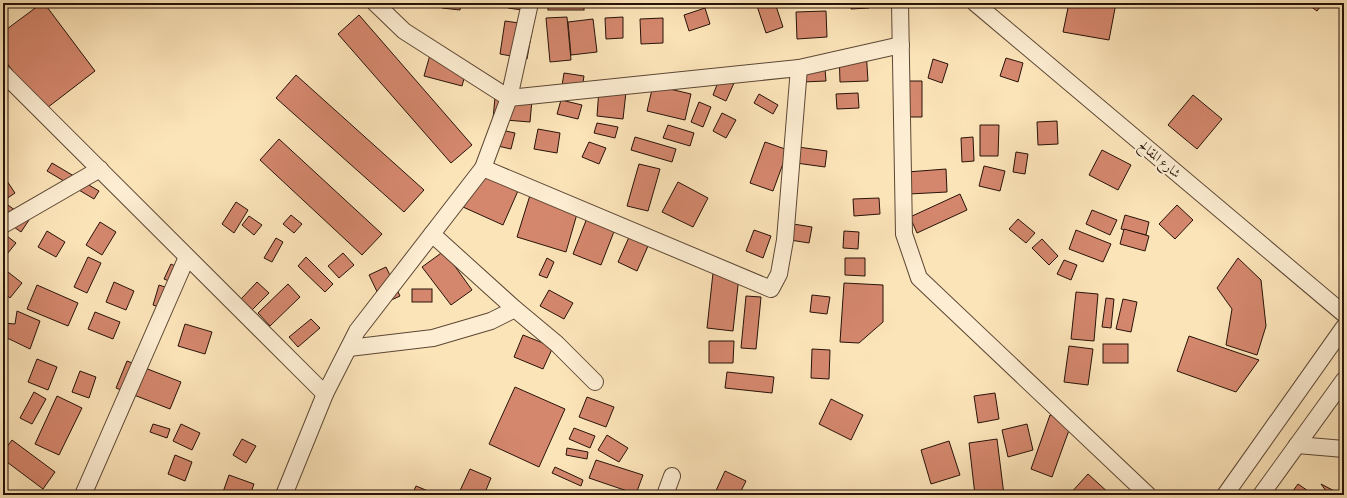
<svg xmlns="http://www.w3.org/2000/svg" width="1347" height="498" viewBox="0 0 1347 498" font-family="'EB Garamond',Amiri,serif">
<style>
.building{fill:#d4876d;stroke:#271308}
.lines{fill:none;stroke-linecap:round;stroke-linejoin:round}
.street-casing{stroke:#5c4734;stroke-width:18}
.street{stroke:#fdedd2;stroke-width:16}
.labels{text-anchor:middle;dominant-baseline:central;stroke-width:4;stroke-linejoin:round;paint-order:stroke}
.street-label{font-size:13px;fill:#271308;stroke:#fdedd2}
</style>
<rect width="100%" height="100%" fill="#fce4b9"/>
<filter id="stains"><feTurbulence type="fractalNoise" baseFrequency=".005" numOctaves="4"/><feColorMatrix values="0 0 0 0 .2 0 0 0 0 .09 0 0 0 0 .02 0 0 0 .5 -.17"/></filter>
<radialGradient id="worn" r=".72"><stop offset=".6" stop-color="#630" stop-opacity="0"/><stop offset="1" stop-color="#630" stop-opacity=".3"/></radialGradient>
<g class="building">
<path d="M42,3h2l51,68 -52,40 -40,-53v-26z"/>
<path d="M443,3h18l-1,7 -18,-2z"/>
<path d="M508,3h29l-1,9 -28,-4z"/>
<rect x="548" y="3" width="36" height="7"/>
<path d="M648,3h15v3l-15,1z"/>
<path d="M756,3h19l8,24 -17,6z"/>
<path d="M851,3h18v5l-18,1z"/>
<path d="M1069,3h47l-7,37 -46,-8z"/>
<path d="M1306,3h17l-6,8z"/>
<path d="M705,8l5,16 -21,7 -5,-16z"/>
<path d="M826,11l1,26 -30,2 -1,-27z"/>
<path d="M359,15l113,130 -21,18 -113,-129z"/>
<path d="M567,17l4,43 -21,2 -4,-44z"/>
<path d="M623,17v21l-17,1 -1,-21z"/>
<path d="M663,18v25l-22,1 -1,-25z"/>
<path d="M593,19l4,33 -26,3 -3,-33z"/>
<path d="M505,21l28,4 -6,34 -27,-5z"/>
<path d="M866,50l2,31 -28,1 -1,-31z"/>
<path d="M430,55l38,9 -6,22 -38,-10z"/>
<path d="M1006,58l17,5 -5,19 -18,-6z"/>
<path d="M933,59l15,5 -6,19 -14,-5z"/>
<path d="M825,69l1,12 -23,1 -1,-11z"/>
<path d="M564,73l20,3 -3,19 -20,-3z"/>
<path d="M296,75l128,115 -20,22 -128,-114z"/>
<path d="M720,77l14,6 -8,18 -13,-6z"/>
<path d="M902,81h20v36h-19z"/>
<path d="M653,85l38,9 -6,26 -38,-9z"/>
<path d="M599,89l27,3 -3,27 -26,-3z"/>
<path d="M858,93l1,15 -22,1 -1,-15z"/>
<path d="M759,94l19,11 -5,9 -19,-11z"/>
<path d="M1193,95l29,24 -25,30 -29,-24z"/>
<path d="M495,97l37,3 -2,22 -37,-3z"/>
<path d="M561,100l21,5 -4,14 -21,-5z"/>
<path d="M699,102l12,5 -8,20 -12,-5z"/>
<path d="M722,113l14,7 -10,18 -13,-7z"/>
<path d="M1057,121l1,23 -20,1 -1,-23z"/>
<path d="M597,123l21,4 -3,11 -21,-5z"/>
<path d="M668,125l26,8 -4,13 -27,-8z"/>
<path d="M980,125h19l-1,31h-18z"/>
<path d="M492,128l23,5 -4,16 -22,-5z"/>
<path d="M538,129l22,4 -3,20 -23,-4z"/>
<path d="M635,137l41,12 -4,13 -41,-12z"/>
<path d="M973,137l1,24 -12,1 -1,-24z"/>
<path d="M279,139l103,95 -20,21 -102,-95z"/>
<path d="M589,142l17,6 -7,16 -17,-7z"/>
<path d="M765,142l23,8 -15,41 -23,-8z"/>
<path d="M798,147l29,4 -2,16 -29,-4z"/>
<path d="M1102,150l29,15 -13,25 -29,-15z"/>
<path d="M1016,152l12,2 -3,20 -12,-2z"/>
<path d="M52,163l47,28 -5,8 -47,-28z"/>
<path d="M639,164l21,5 -12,42 -21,-5z"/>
<path d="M481,166l40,18 -18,41 -40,-18z"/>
<path d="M984,166l21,5 -5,20 -21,-5z"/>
<path d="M946,169l1,23 -38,2 -2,-22z"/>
<path d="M3,175l12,18 -12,8z"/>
<path d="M678,182l30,16 -15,29 -31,-15z"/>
<path d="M531,192l48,15 -13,45 -49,-15z"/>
<path d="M960,194l7,16 -50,23 -7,-16z"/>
<path d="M879,198l1,16 -26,2 -1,-17z"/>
<path d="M236,202l12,8 -14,23 -12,-9z"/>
<path d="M5,203l24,17 -8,12 -18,-13v-14z"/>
<path d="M1177,205l16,15 -18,19 -16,-15z"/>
<path d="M1092,210l25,10 -7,15 -24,-11z"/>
<path d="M291,215l11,9 -8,9 -11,-9z"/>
<path d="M1125,215l24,7 -3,13 -25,-6z"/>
<path d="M249,216l13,9 -8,10 -12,-10z"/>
<path d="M587,218l28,11 -14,36 -28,-11z"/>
<path d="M1018,219l17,14 -9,10 -17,-14z"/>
<path d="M100,222l16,10 -14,23 -16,-10z"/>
<path d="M787,223l25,4 -3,16 -25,-4z"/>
<path d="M1124,229l25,7 -4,15 -25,-7z"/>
<path d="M754,230l17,6 -8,22 -17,-7z"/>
<path d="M1076,230l35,14 -8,18 -34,-13z"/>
<path d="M47,231l18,11 -9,15 -18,-10z"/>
<path d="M844,231l15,1 -1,17 -15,-1z"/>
<path d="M3,233l13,10 -13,16z"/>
<path d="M629,237l19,9 -11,25 -19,-9z"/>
<path d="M276,238l7,4 -11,20 -8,-4z"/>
<path d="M1042,239l16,17 -9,9 -17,-17z"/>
<path d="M444,251l28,39 -21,15 -29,-38z"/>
<path d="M343,253l11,12 -15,13 -11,-12z"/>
<path d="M88,257l13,6 -14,30 -13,-6z"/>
<path d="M306,257l27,27 -8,8 -27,-26z"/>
<path d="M547,258l7,4 -7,16 -8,-3z"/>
<path d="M845,258h20v18l-20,-1z"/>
<path d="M1238,258l23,22 5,46 -9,29 -31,-10 6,-36 -15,-21z"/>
<path d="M1064,260l13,5 -6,15 -14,-6z"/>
<path d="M171,264l12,6 -7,14 -12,-5z"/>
<path d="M386,267l14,29 -17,8 -14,-29z"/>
<path d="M8,272l14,11 -12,15 -7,-6v-14z"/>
<path d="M713,273l26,3 -6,55 -26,-3z"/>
<path d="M114,282l20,9 -8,19 -20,-8z"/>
<path d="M257,282l12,11 -17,17 -11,-11z"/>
<path d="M844,283l39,2v37l-24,21 -19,-1z"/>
<path d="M288,284l12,13 -30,29 -12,-13z"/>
<path d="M37,285l41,18 -10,23 -41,-17z"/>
<path d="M159,285l9,3 -6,20 -9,-3z"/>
<rect x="412" y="289" width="20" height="13"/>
<path d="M549,290l24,13 -9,16 -24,-13z"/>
<path d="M1076,292l22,2 -4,47 -23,-2z"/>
<path d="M812,295l18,2 -3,17 -17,-2z"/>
<path d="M746,296l15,1 -5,52 -15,-1z"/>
<path d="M1106,298l8,1 -3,29 -9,-1z"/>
<path d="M1123,299l14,3 -6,30 -15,-3z"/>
<path d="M17,311l23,10 -10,28 -27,-13v-13l12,1z"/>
<path d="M95,312l25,10 -7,17 -25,-10z"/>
<path d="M311,319l9,9 -22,19 -9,-10z"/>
<path d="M185,324l27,8 -7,22 -27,-8z"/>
<path d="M523,335l30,12 -10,22 -29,-12z"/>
<path d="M1189,336l70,24 -23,32 -59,-21z"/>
<path d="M709,341h25l-1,22h-24z"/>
<rect x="1103" y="344" width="25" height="19"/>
<path d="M1069,346l24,3 -5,36 -24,-3z"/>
<path d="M812,349l18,1 -1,29 -18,-1z"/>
<path d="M37,359l20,8 -9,23 -20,-8z"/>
<path d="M127,361l54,21 -11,27 -54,-21z"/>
<path d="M80,371l16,6 -7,21 -17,-6z"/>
<path d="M727,372l47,5 -2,16 -47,-5z"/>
<path d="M515,387l50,22 -26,58 -50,-23z"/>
<path d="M34,392l12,7 -14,25 -12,-6z"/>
<path d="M995,393l4,26 -21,4 -4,-27z"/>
<path d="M57,396l25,12 -23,47 -24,-11z"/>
<path d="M587,397l27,10 -8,20 -27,-10z"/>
<path d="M831,399l32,16 -12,25 -32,-16z"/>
<path d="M1050,415l22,7 -20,55 -21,-8z"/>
<path d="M153,424l17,5 -3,9 -17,-6z"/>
<path d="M181,424l19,9 -8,17 -19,-9z"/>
<path d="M1027,424l6,26 -25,7 -6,-27z"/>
<path d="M574,428l21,8 -5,12 -21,-9z"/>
<path d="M607,435l21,13 -9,14 -21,-12z"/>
<path d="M242,439l14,7 -10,17 -13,-8z"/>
<path d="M997,439l7,56h-29l-6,-52z"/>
<path d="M12,440l43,32 -12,17 -40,-30v-7z"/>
<path d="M949,441l11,34 -29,9 -10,-34z"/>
<path d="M567,448l21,4 -1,7 -21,-4z"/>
<path d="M175,455l17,7 -7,19 -17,-7z"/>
<path d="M596,460l47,15 -7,19 -47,-16z"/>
<path d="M1343,463h1v11l-4,-1z"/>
<path d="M555,467l28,13 -2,6 -29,-13z"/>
<path d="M470,469l21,9 -7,17h-26z"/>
<path d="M725,471l21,10 -7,14h-25z"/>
<path d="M1088,474l23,21h-42z"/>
<path d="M229,475l25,9 -4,11h-28z"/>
<path d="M1298,484l13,9 -2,2h-19z"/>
<path d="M1321,484l21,11h-13z"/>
<path d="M416,486l17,7 -1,2h-20z"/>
</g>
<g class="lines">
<g class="street-casing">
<g id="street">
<path d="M375,3l29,28 105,67 290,-30 102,-23"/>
<path d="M900,3l4,231 15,44 229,217"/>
<path d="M975,3l369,311"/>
<path d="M3,73l322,321"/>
<path d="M483,168l288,121 8,-15 6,-34 14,-172"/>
<path d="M3,225l97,-56"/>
<path d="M432,234l83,75 42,35 38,38"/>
<path d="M349,348l84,-10 58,-17 24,-12"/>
<path d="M1297,445l47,4"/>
<path d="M83,495l104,-238"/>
<path d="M284,495l41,-101 32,-63 126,-163 26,-70 21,-95"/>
<path d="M665,495l7,-19"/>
<path d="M1225,495l119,-168"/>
<path d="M1261,495l83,-115"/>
</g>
</g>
<use href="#street" class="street"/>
</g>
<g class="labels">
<g class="street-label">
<text transform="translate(1160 159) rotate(40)">شارع المقالح</text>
</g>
</g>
<rect width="1347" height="498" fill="none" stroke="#fce4b9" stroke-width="16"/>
<rect x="4" y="4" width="1339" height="490" fill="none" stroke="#271308" stroke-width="2"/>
<rect x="8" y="8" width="1331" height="482" fill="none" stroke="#271308"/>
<rect width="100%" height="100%" filter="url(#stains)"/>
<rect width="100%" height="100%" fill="url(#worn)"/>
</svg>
